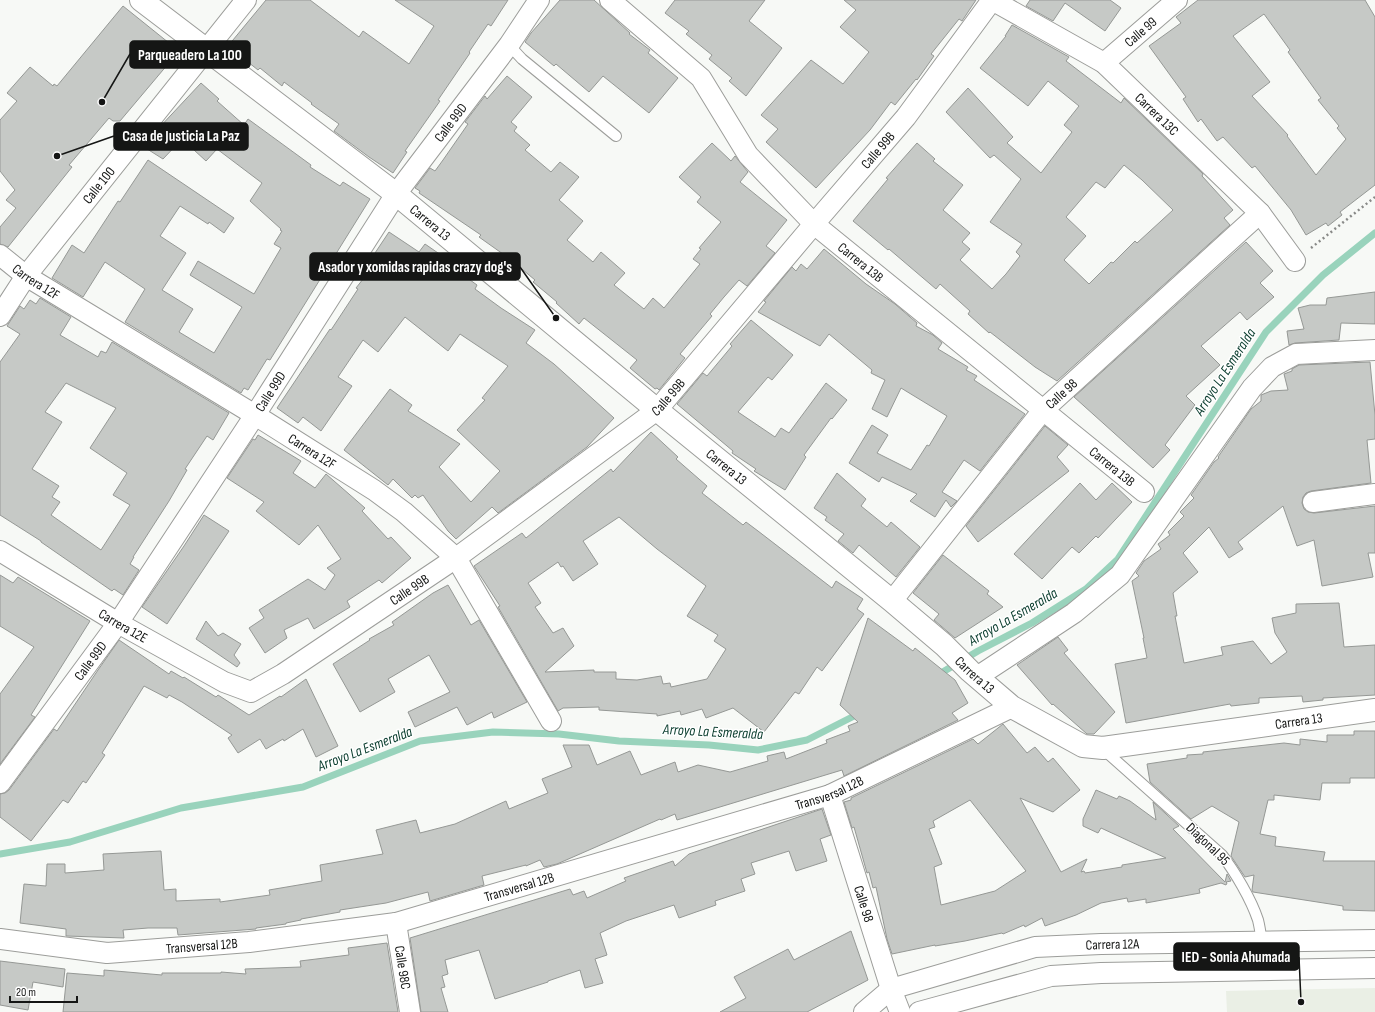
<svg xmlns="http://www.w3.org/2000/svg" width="1375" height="1012" viewBox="0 0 1375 1012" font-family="'Sofia Sans Condensed',sans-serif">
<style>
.built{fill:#eaefe5}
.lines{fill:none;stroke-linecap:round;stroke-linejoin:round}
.stream{stroke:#99d3bc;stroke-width:7}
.building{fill:#c6c9c6;stroke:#959895;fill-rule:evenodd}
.lane-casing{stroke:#9c9d9a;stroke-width:12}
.street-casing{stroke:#9c9d9a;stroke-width:22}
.secondary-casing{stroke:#9c9d9a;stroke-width:24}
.path{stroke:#898a88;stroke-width:2.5;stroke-dasharray:2 3;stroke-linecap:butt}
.lane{stroke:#fff;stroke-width:10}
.street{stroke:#fff;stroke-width:20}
.secondary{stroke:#fff;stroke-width:22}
.labels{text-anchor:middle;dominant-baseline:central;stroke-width:3;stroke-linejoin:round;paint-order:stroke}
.street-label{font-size:14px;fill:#151615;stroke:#fff}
.water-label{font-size:15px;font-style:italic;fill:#093c2d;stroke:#fff}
.leader{fill:none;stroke:#151615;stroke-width:1.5}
.callout-dot{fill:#151615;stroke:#fff;stroke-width:1.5}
.callout{fill:#151615;stroke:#151615;stroke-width:1.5}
.callout-label{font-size:15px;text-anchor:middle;font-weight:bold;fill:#fff}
</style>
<rect width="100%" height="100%" fill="#f7f9f6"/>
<path class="built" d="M1375,988v24h-148l-1,-21z"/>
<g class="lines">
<g class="stream">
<path d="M936,676l42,-25 54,-28 54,-34 32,-30 148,-227 57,-57 52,-42"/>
<path d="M0,854l70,-12 111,-34 122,-21 117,-46 73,-9 66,2 60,7 90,4 49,5 49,-10 53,-27"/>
</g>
</g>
<g class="building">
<path d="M266,0h44l49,37 4,-6 46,33 25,-38 -39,-26h113l-17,26 -3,-2 -19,28 1,1 -32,47 2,1 -35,50 2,1 -14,21 -24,-16 -35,-26 5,-7 -28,-20 1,-1 -28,-21 -2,4 -22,-18 -2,2 -30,-24z"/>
<path d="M560,0h34l36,33 -1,1 21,16 -2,3 30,25 -29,35 -46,-37 -14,16 -33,-28 -2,2 -29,-24 6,-9z"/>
<path d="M675,0h90l-16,21 33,27 -36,48 -17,-15 3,-3 -23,-19 3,-4 -26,-21 3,-3 -24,-18z"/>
<path d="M844,0h132l-14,21 -3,-2 -28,35 3,2 -17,24 -1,-1 -21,26 -4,-3 -21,28 -54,58 -50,-46 12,-13 -17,-14 50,-55 32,24 26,-32 -29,-25 16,-17z"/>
<path d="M1030,0h80l11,8 -16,23 -40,-28 -12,18 -27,-15z"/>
<path d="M1198,0h167l10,17v168l-35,27 2,3 -14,11 -2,-3 -20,12 -15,-25 -36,-44 -3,2 -29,-31 -6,4 -16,-22 -3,3 -15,-23 3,-2 -37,-51 32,-23 -5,-6zM1264,14l26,36 -2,2 33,46 -3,2 21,26 -2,2 9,11 -30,36 -29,-39 1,-1 -36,-39 18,-14 -37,-46z"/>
<path d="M123,6l56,45 -59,70h-7l-4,-3 -40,47 3,2 -64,80 -8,-3v-17l16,-19 -10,-8 9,-10 -15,-19v-51l17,-19 -10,-8 23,-26 23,19 1,-2 3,2z"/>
<path d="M1012,25l57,32 -3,4 55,42 3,-5 79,76 -1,2 31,34 -9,8 6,7 -173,156 -22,-14 -45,-35 -1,1 -21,-19 2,-3 -30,-27 -4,5 -47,-40 -1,1 -35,-29 35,-42 -2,-1 31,-35 18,16 -2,2 30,24 -20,25 27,23 -8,9 8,7 -10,11 32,29 14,-15 14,-18 -4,-4 6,-8 -32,-22 31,-43 -27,-24 -4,3 -44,-46 22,-24 45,49 -6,6 34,30 31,-41 -8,-7 15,-19 -31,-25 -20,25 -48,-38 26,-32h-1zM1124,165l18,15 31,30 -36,33 -2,-2 -22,22 -2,-1 -22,22 -25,-24 22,-24 -20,-19 30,-35 9,6z"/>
<path d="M507,76l25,21 -21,25 6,5 -3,4 16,14 -5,5 26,22 9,-10 19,15 -20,23 24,21 -16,19 26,22 8,-10 24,21 -11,12 30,24 9,-11 11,10 36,-44 -7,-5 8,-10 -2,-1 22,-26 -24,-20 4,-5 -22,-20 33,-34 19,18 4,-5 13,16 -8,10 47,38 -21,26 9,7 -28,33 -8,-6 -15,17 -14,17 2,2 -32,38 5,4 -26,32 -2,-2 -2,1 -25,-21 7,-8 -53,-42 -5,6 -23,-21 1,-1 -24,-20 2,-2 -25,-21 -31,-22 2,-2 -62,-42 1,-2 -5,-3 15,-20 5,3 8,-11 25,-36 -3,-2 20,-26 2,3z"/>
<path d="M201,83l18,16 -2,2 27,24 4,-6 63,46 -1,2 30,19 3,-4 27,17 -100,161 -3,-1 -19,31 -4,-2 -3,5 -116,-71 20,-33 -40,-27 -22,35 -31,-19 20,-33 12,8 34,-52 2,1 28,-42 86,58 -10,15 -15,-11 -1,2 -28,-18 -20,30 26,17 -24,37 31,19 -14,23 35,21 28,-46 -52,-32 8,-14 56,33 27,-46 -7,-4 8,-13 -2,-1 1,-1 -31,-28 12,-18 -45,-34 -11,12 -24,-22 -19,20 -19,-12 13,-17z"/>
<path d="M389,232l30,20 6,-8 29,20 -2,3 25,18 -2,4 26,19 34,22 -9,13 28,21 60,54 -27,29 -89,66 -6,-6 -36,32 -8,-8 -25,-36 -5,3 -3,-3 -3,3 -19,-19 -5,6 -44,-35 46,-61 22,16 -4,6 52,33 -21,23 32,35 29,-31 -43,-41 28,-30 -3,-2 26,-32 -48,-32 -12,17 -43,-34 -27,35 -15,-12 -25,37 14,9 -31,45 -18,-14 -5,6 -21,-15 53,-79 1,1 27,-41 -2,-1 22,-28 -5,-4z"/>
<path d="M1246,242l27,29 -13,12 14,14 -27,23 -7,-8 -39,34 19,19 -34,31 9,9 -30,40 5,5 -17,18 -79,-71z"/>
<path d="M824,249l42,35 29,20 22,19 -1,3 17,9 9,8 -4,6 30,18 -2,3 11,6 -3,4 51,34 -45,57 -16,-11 -22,32 15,9 -6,6 -5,-7 -11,17 -25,-16 7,-7 -35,-17 -3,5 -30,-19 23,-38 16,10 -11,18 34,17 16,-25 2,1 18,-30 -46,-28 -14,29 -15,-8 13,-29 -14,-7 1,-3 -43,-36 -9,12 -62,-34 8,-10 -2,-1 28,-34 4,4 5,-7 6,5z"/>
<path d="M1375,292v32l-34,-1 -2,17 -44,3 -6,2 -2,-14 17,-2 -6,-21 12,-3h16l1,-7z"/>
<path d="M40,298l31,19 -11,18 38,22 3,-6 5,2 6,-11 117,71 -16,27 -6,-4 -22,33 2,1 -18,31 -36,56h1l-4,7 9,6 -16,25 -9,-6 -2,2 -71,-49v-1l-41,-26v-153l20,-28 -13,-8 13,-20 4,3 6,-9 6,4zM66,383l50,25 -26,40 37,25 -14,22 17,10 -29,45 -50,-35 9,-13 -8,-5 7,-11 -27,-17 30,-47 -17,-10z"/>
<path d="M751,320l42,35 -21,25 -4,-3 -30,35 37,25 6,-9 8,5 37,-50 21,17 -15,19 -1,-1 -27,37 2,2 -21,33 -31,-19 2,-2 -24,-16 1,-2 -56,-47 26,-31 4,3 25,-30 -2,-2z"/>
<path d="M1370,362l5,53v24l-8,1 4,43 -60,8 -5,2 -3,4 -1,6 2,6 4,3 6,1 61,-7v47h-7l5,24 -51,9 -8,-46 -17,6 -14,-40 -45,36 5,7 -14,9 -20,-31 -26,26 15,19 -25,21 4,23h-2l9,47 39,-8 -2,-8 32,-6 18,23 16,-12 -12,-19 -3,-15 24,-5v-9l43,-1 5,44 31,-2v50l-52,3v2l-20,2 -1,-6 -43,2v5l-28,3 -1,-2 -104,19 -11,-59 32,-6 -4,-20h1l-12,-57 7,-5 -3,-3 8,-12 17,-12 -3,-5 12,-9 -2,-3 16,-16 -4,-4 14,-14 -3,-3 23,-33 5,-4 -1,-1 33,-48 10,-8v-6l10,-4 17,-1 -4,-16 8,-3v-2l7,-4z"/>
<path d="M1045,426l23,19 -11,12 12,14 -91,71 -12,-16z"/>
<path d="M651,432l27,25 -2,2 31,27 -5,7 41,32 3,-3 12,9 74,57 4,-7 27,18 -6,10 7,5 -42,57 -5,-4 -18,27 -4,-2 -31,40 -31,-24 -27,10 -4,-9 -21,6 -1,-4 -23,5v-2l-58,-4v-3l-36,1 -5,3 -60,-104 2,-1 -26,-40 48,-33 4,5 85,-69 2,3zM619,517l38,32 49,37 -19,30 31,19 -4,6 12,8 -19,30 -36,8 -1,-4 -7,1 -2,-8 -24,4 -21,-1v-7h-22v-2l-49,2 29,-26 -11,-18 -10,5 -18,-26 6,-4 -13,-20 30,-21 3,5 2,-1 10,15 25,-17 -15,-23z"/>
<path d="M258,435l43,26 -8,12 22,15 11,-14 39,34 -3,3 26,28 3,-2 20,21 -29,25 -3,-3 -32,21 3,6 -36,22 -6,-11 -24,12 3,8 -22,15 -16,-25 15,-10 -5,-8 49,-31 17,11 10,-15 -8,-7 14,-9 -23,-34 -19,20 -43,-34 8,-9 -37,-24 26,-39 2,1z"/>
<path d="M837,473l29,26 -5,7 26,21 4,-5 29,25 -24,30 -37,-32 -6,8 -15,-12 6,-7 -19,-14 2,-3 -13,-9z"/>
<path d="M1080,483l16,17 16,-17 20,19 -34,36 -2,-2 -17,17 -7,-6 -30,32 -28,-25z"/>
<path d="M204,515l25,16 -62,93 -25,-17 42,-61z"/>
<path d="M943,555l46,36 -2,3 16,13 -48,31 -21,-18 5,-6 -26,-21z"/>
<path d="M0,575l13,8 5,-6 72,44 -59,94 4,2 -35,47v-70l34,-47 -34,-21z"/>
<path d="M448,585l23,40 8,-5 48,82 -33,16 -2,-6 -25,13 -10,-18 -42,20 -7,-15 42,-20 -21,-37 -41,24 7,13 -35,20 -27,-48 37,-24 -1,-1 25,-14 -2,-3 41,-29z"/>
<path d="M868,618l45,33 2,-3 40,32 13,23 -16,10 6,7 -114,56 -2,-6 -165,50 -2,-6 -14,6 -1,-1 -103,45 -13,3 -4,-7 -14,6v-1l-44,11 2,9 -54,16 -2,-9 -42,11 -46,7v2l-39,7v1l-15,3v1l-30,4v1l-78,6 -1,-7h-29l-25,2 1,8 -57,-2h-1v-7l-46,-6 4,-39 22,2 1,-22h18v9l39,-3 -1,-16 58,-3 3,39 12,-1v12l44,-2v3l50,-7 -1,-5 53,-9 -2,-16 63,-11 -7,-24 40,-10 4,13 35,-9 51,-23 3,8 39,-16 -6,-14 30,-12 -9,-22h26l8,20 33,-14 11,24 34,-13 3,10 20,-7 32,7 38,-11 -1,-5 17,-4 2,7 41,-16 -1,-3 24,-9 -2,-5 10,-4 -18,-17z"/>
<path d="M206,621l12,15 5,-3 18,11 -7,11 6,8 -3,4 -41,-28z"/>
<path d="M1058,637l10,13 -4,3 51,59 -21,22h-7l-34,-30 -1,1 -35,-40z"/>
<path d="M119,640l50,34 2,-3 12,7 1,-1 32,20 2,-2 31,20 31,-19 1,1 25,-18 32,67 -22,11 -13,-28 -19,12 -1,-2 -17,10 -6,-10 -22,14 -10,-15 4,-3 -50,-33 -13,-7 -2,3 -23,-12 -42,67 3,2 -19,28 -3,-2 -15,22 -5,-3 -32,41 -31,-24v-23l5,-1 4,-3 45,-61 3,2 41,-61z"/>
<path d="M1003,724l24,29 8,-6 13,15 5,-4 27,32 -27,22 -33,-14 41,74 26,-13 -6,13 3,-1 1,2 37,-6v-2l44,-7 -65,-30 -3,5 -15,-7v-7l13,-29 21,9 2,-3 11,5 26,19 -3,-18 26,24 -6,3 52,53 2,-8 4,7 -5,1 1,1 -1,2 -5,-2 -22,6 1,4 -54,10v-4l-18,3 -1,-4 -26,5 -25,12 -31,11 -3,-8 -17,9 -1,-2 -21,9 -1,-1 -37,8 -30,5v-1l-43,9 -5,-15 -11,-52 -3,1 -4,-16 -2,1 -13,-46 -2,1 -8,-26 7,-2v-2l122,-59 5,5zM970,800l56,71 -31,20 -54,14 -7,-38 8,-3 -13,-35 6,-2 -2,-6z"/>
<path d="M1354,731h21v47h-25v5h-28l-2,17 -46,-5v5h-6l-8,34 16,3 -1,9 50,6 -2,9h52v50l-32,-1v-4l-90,-14 -1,-2 2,-15 -9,2 -14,-21 8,-34 -27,-16 -21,13 -41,-37 -3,-18 40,-6v-3l16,-1v-2l81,-9 16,2v-6l27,3v-7h27z"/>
<path d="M822,809l9,26 -11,4 7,22 -31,10 -7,-20 -38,12 4,11 -14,5 4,12 -30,10 1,4 -37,13 -5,-13 -48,16 -26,12 7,22 -12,4 8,24 -18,5 -5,-18 -32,11v1l-53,17 -16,-49 -34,10 3,14 -6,2 3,11 -4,1 7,24h-27l-11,-74 160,-49 3,6 11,-4 3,7 39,-17 -2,-3 49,-17 2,5 14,-12z"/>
<path d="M851,931l17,49 -61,32h-87l26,-14 -12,-21 54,-28 6,11z"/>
<path d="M387,943l11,69h-335l4,-39 37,3v-6l58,5v-2h59v-1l25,2 -1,-5 56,-2 -1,-6 49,-6 -1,-7z"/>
<path d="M0,961l65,8 -2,18 -30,-5 -5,28 -28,-5z"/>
</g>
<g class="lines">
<g class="lane-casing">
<g id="lane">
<path d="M509,45l13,14 94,77"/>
<path d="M1104,750l118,105c13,17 29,44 36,65 4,16 5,33 6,50"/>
</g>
</g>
<g class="street-casing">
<g id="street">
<path id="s1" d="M610,0l91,78 47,77 66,69 330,268"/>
<path id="s2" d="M992,0l112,63 156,150 35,48"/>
<path id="s3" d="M1104,63l73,-63"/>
<path id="s4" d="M0,255l26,21 229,139 119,75 30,22 52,46 95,163"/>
<path id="s5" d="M0,316l26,-40 220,-276"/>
<path d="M1313,502l62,-8"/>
<path id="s6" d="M0,551l118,72 106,59 27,10 32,-18 173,-116 201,-148 157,-186 92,-107 86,-117"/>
<path id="s7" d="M892,601l151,-191 217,-197"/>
<path d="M977,677l97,-64 46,-38 132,-187 20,-21 24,-13 79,-4"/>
<path id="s8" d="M0,783l118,-160 137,-208 141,-221 113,-149 30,-45"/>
<path id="s9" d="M830,795l61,194 9,23"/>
<path id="s10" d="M396,923l14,89"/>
<path id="s11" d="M0,939l107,14 142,-11 147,-19 434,-128 182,-88"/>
<path id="s12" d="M864,1012l27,-23 144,-42 66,-3 274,-4"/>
<path d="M919,1012l132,-36 50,-3 274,-5"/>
</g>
</g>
<g class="secondary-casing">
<g id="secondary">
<path id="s13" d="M141,0l255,194 261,216 235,191 52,44 26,26 42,36 71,39 20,2 272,-38"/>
</g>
</g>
<path class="path" d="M1311,248l64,-51"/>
<use href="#lane" class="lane"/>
<use href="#street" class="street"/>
<use href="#secondary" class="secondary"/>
</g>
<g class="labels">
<g class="street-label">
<text stroke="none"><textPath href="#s3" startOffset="48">Calle 99</textPath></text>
<text stroke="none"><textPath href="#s2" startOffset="202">Carrera 13C</textPath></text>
<text stroke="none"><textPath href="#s8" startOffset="800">Calle 99D</textPath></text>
<text stroke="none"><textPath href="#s6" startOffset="1124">Calle 99B</textPath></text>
<text stroke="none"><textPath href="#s5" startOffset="164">Calle 100</textPath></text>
<text stroke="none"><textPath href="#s13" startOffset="365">Carrera 13</textPath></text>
<text stroke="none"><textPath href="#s1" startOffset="366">Carrera 13B</textPath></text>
<text stroke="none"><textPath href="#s4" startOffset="45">Carrera 12F</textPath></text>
<text stroke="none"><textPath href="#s8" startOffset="476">Calle 99D</textPath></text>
<text stroke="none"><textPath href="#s7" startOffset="268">Calle 98</textPath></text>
<text stroke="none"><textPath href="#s6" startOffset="800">Calle 99B</textPath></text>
<text stroke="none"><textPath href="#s4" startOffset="369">Carrera 12F</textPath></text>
<text stroke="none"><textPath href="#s1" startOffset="690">Carrera 13B</textPath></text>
<text stroke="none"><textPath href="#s13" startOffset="749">Carrera 13</textPath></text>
<text stroke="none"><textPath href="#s6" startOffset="477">Calle 99B</textPath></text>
<text stroke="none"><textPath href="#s6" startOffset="144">Carrera 12E</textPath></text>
<text stroke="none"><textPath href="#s8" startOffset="152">Calle 99D</textPath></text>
<text stroke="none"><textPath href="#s13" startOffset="1073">Carrera 13</textPath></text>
<text stroke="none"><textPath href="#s13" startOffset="1421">Carrera 13</textPath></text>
<text stroke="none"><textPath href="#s11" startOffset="851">Transversal 12B</textPath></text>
<text transform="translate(1208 844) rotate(44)">Diagonal 95</text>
<text stroke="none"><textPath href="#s11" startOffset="527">Transversal 12B</textPath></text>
<text stroke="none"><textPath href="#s9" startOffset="114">Calle 98</textPath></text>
<text stroke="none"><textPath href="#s12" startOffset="263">Carrera 12A</textPath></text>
<text stroke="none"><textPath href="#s11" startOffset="203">Transversal 12B</textPath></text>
<text stroke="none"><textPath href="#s10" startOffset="45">Calle 98C</textPath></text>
</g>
<g class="water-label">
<text transform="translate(1225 372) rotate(-57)">Arroyo La Esmeralda</text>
<text transform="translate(1013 617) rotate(-30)">Arroyo La Esmeralda</text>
<text transform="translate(713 732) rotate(3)">Arroyo La Esmeralda</text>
<text transform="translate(365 749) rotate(-21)">Arroyo La Esmeralda</text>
</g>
</g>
<path class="leader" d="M102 102L130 54M57 156L114 136M556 318L520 267M1301 1002L1299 957"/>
<g class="callout-dot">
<circle cx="102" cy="102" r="4"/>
<circle cx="57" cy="156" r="4"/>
<circle cx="556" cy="318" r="4"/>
<circle cx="1301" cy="1002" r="4"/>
</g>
<g class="callout">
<rect x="130" y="41" width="120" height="27" rx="4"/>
<rect x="114" y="123" width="134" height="27" rx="4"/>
<rect x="310" y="253" width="210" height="27" rx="4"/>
<rect x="1174" y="943" width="125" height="27" rx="4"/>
</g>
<g class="callout-label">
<text x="190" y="60">Parqueadero La 100</text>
<text x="181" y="141">Casa de Justicia La Paz</text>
<text x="415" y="272">Asador y xomidas rapidas crazy dog's</text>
<text x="1236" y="962">IED - Sonia Ahumada</text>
</g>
<path d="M10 996v6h67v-6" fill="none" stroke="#151615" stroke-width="2"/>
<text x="16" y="996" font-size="12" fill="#151615" stroke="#ffffff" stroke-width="3" paint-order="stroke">20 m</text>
</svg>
